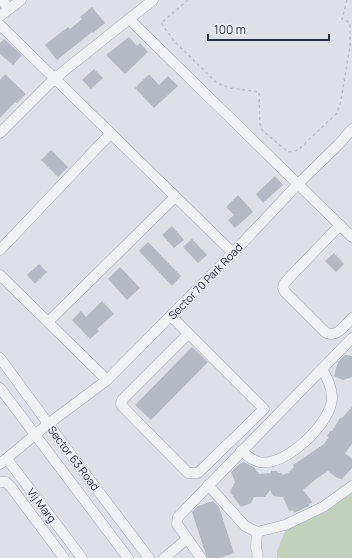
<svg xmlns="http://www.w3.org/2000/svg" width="352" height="558" viewBox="0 0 352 558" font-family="Manrope,sans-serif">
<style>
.park{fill:#c2d1be}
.building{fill:#b4b9c4}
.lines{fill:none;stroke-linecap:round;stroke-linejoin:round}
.minor-casing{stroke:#a2a7b1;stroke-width:11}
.path{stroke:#bbbec5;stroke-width:1.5;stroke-dasharray:3 3;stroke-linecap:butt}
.minor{stroke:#f0f1f5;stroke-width:10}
.labels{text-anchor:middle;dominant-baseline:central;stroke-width:3;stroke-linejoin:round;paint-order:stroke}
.street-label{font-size:11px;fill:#262d3e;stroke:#eceff5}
</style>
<rect width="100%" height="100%" fill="#dde0e7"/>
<path class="park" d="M352,493v65h-75v-6l3,-9 6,-13 43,-21z"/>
<g class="building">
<path d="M92,7l13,16 -12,10 -1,-1 -35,28 -12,-15 23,-18 2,2 12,-10 -2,-2z"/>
<path d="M129,37l8,9 3,-3 8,9 -23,22 -19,-19z"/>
<path d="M4,39l18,16 -9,10 -13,-11v-11z"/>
<path d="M94,69l9,9 -12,11 -9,-9z"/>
<path d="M5,74l21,20 -9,9 -2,-1 -15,16v-38z"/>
<path d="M149,74l10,11 9,-9 10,10 -24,22 -19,-20z"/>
<path d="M51,150l17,17 -10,10 -17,-17z"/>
<path d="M275,176l8,9 -20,18 -7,-9z"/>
<path d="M238,195l15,17 -18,16 -7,-8 6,-5 -8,-8z"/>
<path d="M172,226l12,14 -10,8 -12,-13z"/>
<path d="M192,239l15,16 -9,8 -15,-16z"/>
<path d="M148,242l33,34 -9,10 -33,-35z"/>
<path d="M334,253l10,11 -8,8 -11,-11z"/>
<path d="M39,264l8,8 -12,12 -8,-9z"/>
<path d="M120,267l20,21 -13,12 -19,-21z"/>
<path d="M102,301l12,13 -17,15 2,2 -9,8 -18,-19 9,-9 5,6z"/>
<path d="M192,347l16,15 -57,58 -16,-15z"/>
<path d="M345,355l7,1v21l-9,3 -9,-4 4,-14z"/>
<path d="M352,407v37l-7,9 7,6v9l-10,11 -5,-1 -9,-7 -12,8 -13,11 8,10 1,3 -3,1v2l-15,7 -1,-3 -3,1 -2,-2 -5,-12 -10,-1 -3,-6 -5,7h-11l-3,6 -10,4 -11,-15 5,-10 -4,-10 8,-8 5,-2 11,6 1,3 2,1 1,2 12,-1v-2h6l1,2h3l2,2 5,-2 6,-6 -1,-2 31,-21 5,-7 -2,-1 3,-5h2l8,-13h2z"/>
<path d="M213,501l6,6 15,46 -15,5h-12l-15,-46 6,-6z"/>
</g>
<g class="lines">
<g class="minor-casing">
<g id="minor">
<path d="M2,0l7,9"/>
<path d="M0,16l21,-16"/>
<path d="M129,19l223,218"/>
<path d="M0,25l233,228"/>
<path d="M0,133l55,-55 98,-78"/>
<path d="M340,225l-51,53 -5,6 -1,4 2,4 40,40c11,7 19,-6 27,-14"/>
<path d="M0,250l111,-117"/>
<path d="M0,275l107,105"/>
<path d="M171,316l93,93 -66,64h-10l-65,-66 -2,-3 1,-4 66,-66"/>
<path d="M48,322l127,-125"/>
<path d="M0,358l83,113 66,87"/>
<path d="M0,388l128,170"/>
<path d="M241,451c6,5 11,9 18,11 26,6 73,-40 73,-64 0,-11 -5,-20 -10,-29"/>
<path d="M7,459l75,99"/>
<path d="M0,464l48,-40 59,-44 126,-127 65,-69 41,-40 13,-15"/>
<path d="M0,482h6l5,5 53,71"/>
<path d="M208,485l37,41 12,6 28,-7 38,-18 29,-21"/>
<path d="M257,532l-1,15 2,11"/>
<path d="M164,558l23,-19"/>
<path d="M201,558l-24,-34 1,-7 174,-179"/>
</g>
</g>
<g class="path">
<path d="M188,0l-27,23 13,18 43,42 13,5 29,4 1,32 2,6 26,22 10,-2 39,-37 4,-13 9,-54v-24"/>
<path d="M347,0l-5,19 10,4"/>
</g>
<use href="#minor" class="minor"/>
</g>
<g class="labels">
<g class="street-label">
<text transform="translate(205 281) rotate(-46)">Sector 70 Park Road</text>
<text transform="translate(74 458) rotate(53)">Sector 63 Road</text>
<text transform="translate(42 505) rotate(53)">Vij Marg</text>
</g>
</g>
<path d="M208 34v6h121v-6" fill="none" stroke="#262d3e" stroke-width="2"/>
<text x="214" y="34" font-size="12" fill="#262d3e" stroke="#eceff5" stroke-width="3" paint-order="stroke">100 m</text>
</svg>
